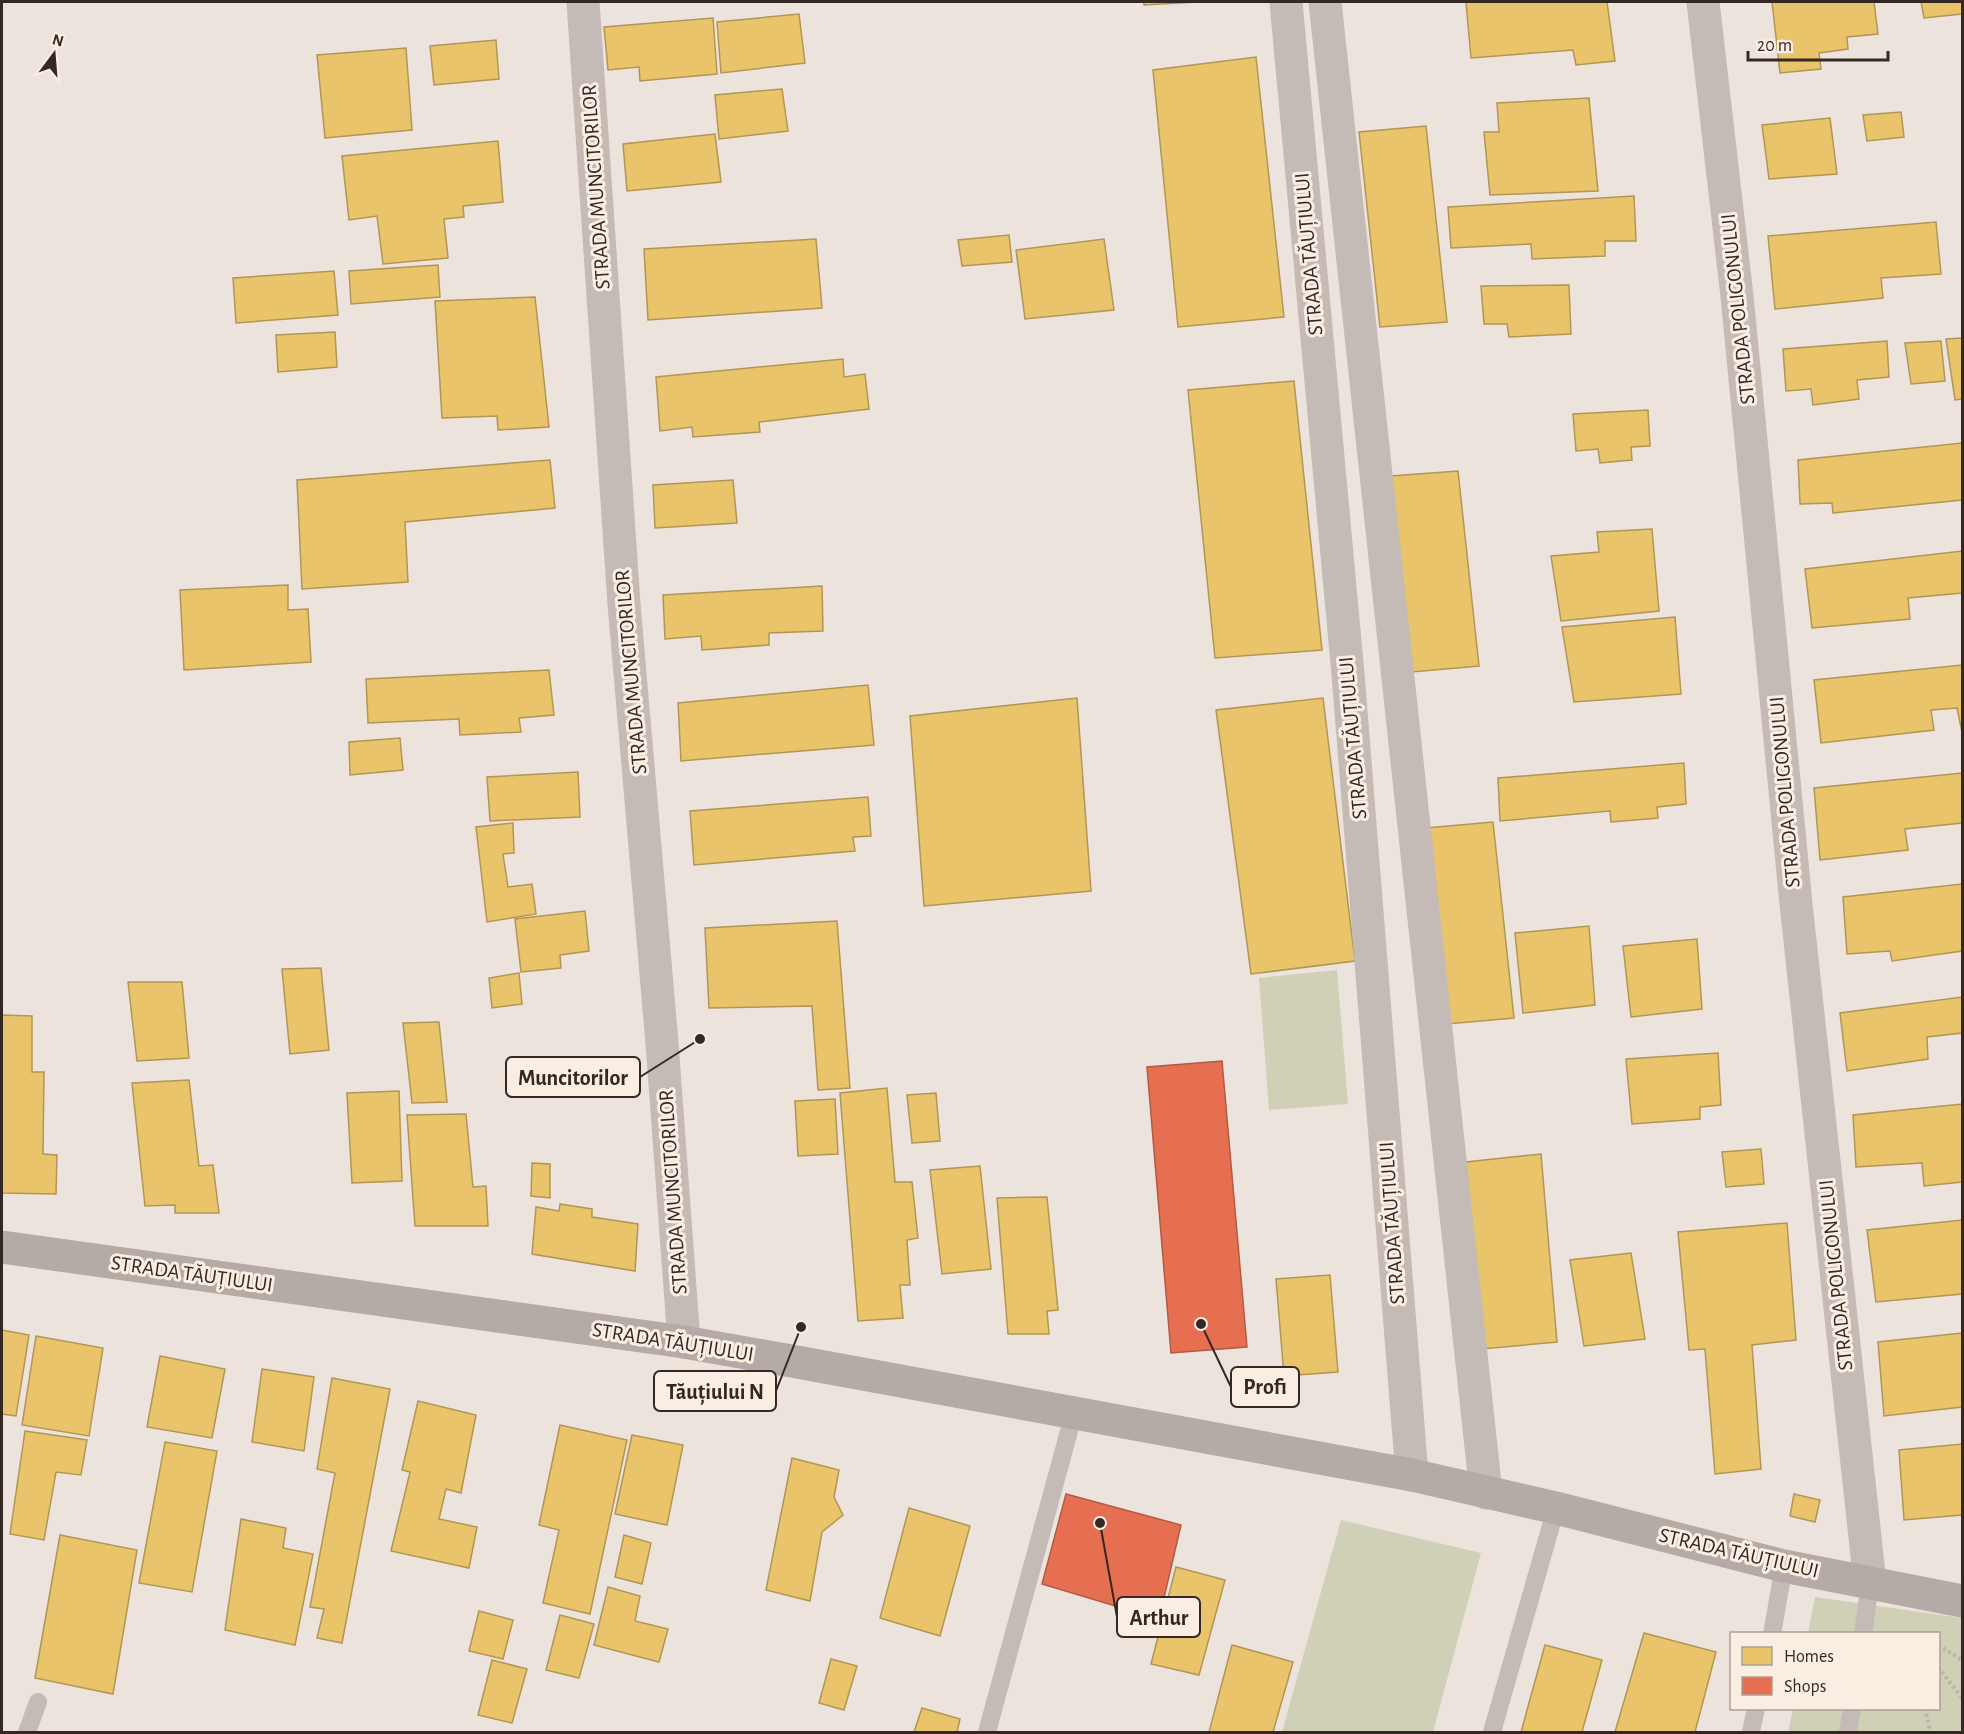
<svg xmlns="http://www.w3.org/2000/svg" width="1964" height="1734" viewBox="0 0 1964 1734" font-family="'Alegreya Sans',sans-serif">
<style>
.green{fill:#cfd0b6}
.homes{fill:#e9c46a;stroke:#b39555;stroke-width:1.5}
.shops{fill:#e76f51;stroke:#b15a44;stroke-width:1.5}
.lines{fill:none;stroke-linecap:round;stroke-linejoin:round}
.path{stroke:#bdb3ae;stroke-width:4;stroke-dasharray:3 3;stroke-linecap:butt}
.lane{stroke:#c4bbb6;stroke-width:18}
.street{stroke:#c4bbb6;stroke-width:33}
.secondary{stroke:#b5aba6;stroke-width:33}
.labels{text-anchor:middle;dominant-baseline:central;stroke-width:6;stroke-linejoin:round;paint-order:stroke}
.street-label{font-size:21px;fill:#342825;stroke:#faede2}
.leader{fill:none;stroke:#342825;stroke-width:2}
.callout-dot{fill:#342825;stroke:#faede2;stroke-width:2}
.callout{fill:#faede2;stroke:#342825;stroke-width:2}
.callout-label{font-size:22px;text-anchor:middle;font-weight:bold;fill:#342825}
</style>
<rect width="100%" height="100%" fill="#ece3dc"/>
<g class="green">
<path d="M1337,970l11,134 -79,6 -10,-132z"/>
<path d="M1341,1520l140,33 -48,179h-151z"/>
<path d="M1815,1597l147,21v114h-174l5,-23 145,-1v-74l-130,-1z"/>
</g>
<g class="homes">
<path d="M1144,2h54l-54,3z"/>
<path d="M1466,2h141l8,59 -39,4 -3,-15 -102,8z"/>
<path d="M1772,2h102l4,32 -31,3 1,12 -29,4 2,16 -41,4z"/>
<path d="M1921,2h41v12l-38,4z"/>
<path d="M799,14l6,49 -84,10 -4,-51z"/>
<path d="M713,18l4,56 -77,7 -1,-14 -31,3 -4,-43z"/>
<path d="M496,40l3,39 -65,6 -4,-39z"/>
<path d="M406,48l6,82 -87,8 -8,-83z"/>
<path d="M1256,57l28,260 -106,10 -25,-257z"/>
<path d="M782,89l6,42 -69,8 -4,-44z"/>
<path d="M1589,98l9,93 -108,4 -6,-63h15l-2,-29z"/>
<path d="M1901,112l3,25 -37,4 -4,-26z"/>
<path d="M1830,118l7,56 -68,5 -7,-54z"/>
<path d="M1426,126l21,196 -67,5 -21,-195z"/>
<path d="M715,134l6,48 -94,9 -4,-47z"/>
<path d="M498,141l5,61 -40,4 1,11 -20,2 4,39 -65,6 -6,-48 -28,4 -7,-64z"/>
<path d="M1634,196l2,45h-31v15l-73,3 -1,-15 -80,4 -3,-41z"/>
<path d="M1936,222l5,52 -60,4 2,20 -108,11 -7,-73z"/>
<path d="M1009,235l3,27 -50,4 -4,-26z"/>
<path d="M816,239l6,69 -174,12 -4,-71z"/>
<path d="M1104,239l10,71 -89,9 -9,-69z"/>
<path d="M438,265l2,32 -89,7 -2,-33z"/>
<path d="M334,271l4,44 -102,8 -3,-45z"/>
<path d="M1569,285l2,49 -62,3 -2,-13h-23l-3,-38z"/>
<path d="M535,297l14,130 -51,3 -1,-14 -55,2 -7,-117z"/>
<path d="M335,332l2,35 -59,5 -2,-37z"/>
<path d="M1962,338v61l-7,1 -9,-61z"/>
<path d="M1887,341l2,36 -32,3 2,19 -46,6 -2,-16 -25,2 -3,-42z"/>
<path d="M1941,341l4,40 -34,3 -6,-41z"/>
<path d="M843,359l1,18 21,-3 4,35 -110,13 1,10 -67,5 -1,-10 -32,4 -4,-54z"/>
<path d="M1294,381l28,269 -107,8 -27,-268z"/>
<path d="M1648,410l2,36 -19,1 1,13 -32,3 -2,-14 -22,2 -3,-37z"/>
<path d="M1962,443v57l-129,13 -1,-10 -32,1 -2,-44z"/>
<path d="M550,460l5,48 -150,14 3,60 -106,7 -5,-109z"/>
<path d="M1458,471l21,195 -67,6 -21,-196z"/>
<path d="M733,480l4,43 -82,5 -2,-43z"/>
<path d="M1652,529l7,82 -98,10 -10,-65 48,-4 -2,-20z"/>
<path d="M1962,551v42l-54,5 2,21 -98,9 -7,-59z"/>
<path d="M288,585v25l20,-1 3,53 -127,8 -4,-80z"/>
<path d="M822,586l1,45 -54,2v12l-67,5 -1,-14 -36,3 -2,-44z"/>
<path d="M1675,617l6,77 -107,8 -12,-75z"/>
<path d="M1962,665v67l-5,-24 -26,2 3,20 -113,13 -7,-63z"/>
<path d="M549,670l5,45 -35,3 2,14 -61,3 -1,-16 -91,4 -2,-44z"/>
<path d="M868,685l6,60 -193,16 -3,-58z"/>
<path d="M1077,698l14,193 -167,15 -14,-190z"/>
<path d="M1323,698l32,263 -104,13 -35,-264z"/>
<path d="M400,738l3,32 -53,5 -1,-33z"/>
<path d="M1684,763l2,41 -29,3 1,11 -47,4 -1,-11 -110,10 -2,-43z"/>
<path d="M578,772l2,45 -90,4 -3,-44z"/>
<path d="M1962,773v50l-57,6 3,21 -88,10 -6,-72z"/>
<path d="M868,797l3,39 -18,1 2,14 -161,14 -4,-54z"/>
<path d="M1493,822l21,196 -67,6 -21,-196z"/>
<path d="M513,823l1,30 -11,1 5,33 24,-3 4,30 -49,8 -11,-95z"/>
<path d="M1962,884v67l-70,10 -2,-10 -43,3 -4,-57z"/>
<path d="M585,911l4,40 -29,4 1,13 -40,4 -6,-53z"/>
<path d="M837,921l13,167 -32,2 -6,-84 -103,2 -4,-80z"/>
<path d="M1589,926l6,79 -72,8 -8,-80z"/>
<path d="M1697,939l5,70 -71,8 -8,-71z"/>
<path d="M321,968l8,82 -39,4 -8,-85z"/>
<path d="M519,973l3,31 -30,4 -3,-30z"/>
<path d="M128,982h54l7,76 -52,3z"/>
<path d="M1962,997v36l-35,4 1,22 -81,12 -7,-58z"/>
<path d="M2,1015l30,1v56h12l-1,82 14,1 -1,39 -54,-1z"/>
<path d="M439,1022l8,80 -35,1 -9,-80z"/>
<path d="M1718,1053l3,52 -21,2v12l-68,5 -6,-65z"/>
<path d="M189,1080l10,86 14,-1 6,48h-44v-8l-30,1 -13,-123z"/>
<path d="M887,1088l8,94h17l6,56 -11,2 3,45h-10l3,33 -45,3 -18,-228z"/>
<path d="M399,1091l3,90 -50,2 -5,-90z"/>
<path d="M936,1093l4,48 -28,2 -5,-48z"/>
<path d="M835,1099l3,55 -40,2 -3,-55z"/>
<path d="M1962,1104v78l-38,4 -2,-23 -66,4 -3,-52z"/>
<path d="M466,1114l7,73 13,-1 2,40h-73l-8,-111z"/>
<path d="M1761,1149l3,35 -38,3 -4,-35z"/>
<path d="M1541,1154l16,188 -75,7 -16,-187z"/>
<path d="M532,1163l18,1v34l-19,-2z"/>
<path d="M980,1166l11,103 -49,5 -12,-104z"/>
<path d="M1047,1197l11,113 -11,1 2,23h-41l-11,-136z"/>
<path d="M560,1204l32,5v8l46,7 -3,47 -103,-17 4,-47 23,4z"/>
<path d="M1962,1220v74l-86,8 -9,-72z"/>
<path d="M1787,1223l9,117 -44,5 9,124 -46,5 -10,-125 -16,1 -11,-118z"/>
<path d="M1631,1253l14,86 -61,7 -14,-86z"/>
<path d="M1330,1275l8,97 -54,4 -8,-97z"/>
<path d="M2,1330l27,5 -13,81 -14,-2z"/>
<path d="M1962,1333v74l-78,9 -6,-74z"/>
<path d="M36,1336l67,12 -14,88 -67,-11z"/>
<path d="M160,1356l65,13 -13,69 -65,-11z"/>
<path d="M262,1369l52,8 -10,74 -52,-9z"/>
<path d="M332,1378l58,11 -48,254 -25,-5 7,-29 -14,-2 25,-134 -18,-4z"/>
<path d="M418,1401l58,14 -15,78 -15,-4 -7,30 38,8 -8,41 -78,-17 19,-79 -8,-2z"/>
<path d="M560,1425l67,15 -37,174 -47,-11 16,-73 -20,-5z"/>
<path d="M25,1431l62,9 -6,35 -25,-3 -12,68 -34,-6z"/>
<path d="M632,1435l51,10 -16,80 -52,-11z"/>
<path d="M165,1442l52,9 -25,141 -53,-9z"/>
<path d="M1962,1444v71l-58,5 -5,-70z"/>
<path d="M792,1458l47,12 -5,27 9,18 -21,17 -12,69 -44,-11z"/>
<path d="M1794,1494l26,6 -5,22 -25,-6z"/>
<path d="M909,1508l61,18 -30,110 -60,-18z"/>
<path d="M241,1519l45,9 -3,20 30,6 -18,91 -70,-15z"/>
<path d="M60,1535l77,15 -24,144 -78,-16z"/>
<path d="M624,1535l27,8 -9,41 -27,-7z"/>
<path d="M1176,1567l49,13 -26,95 -48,-11z"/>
<path d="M608,1587l32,9 -5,25 33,8 -9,33 -65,-17z"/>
<path d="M479,1611l34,9 -10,39 -34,-8z"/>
<path d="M560,1615l34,9 -15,54 -33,-8z"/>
<path d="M1644,1633l72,19 -21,80h-80z"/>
<path d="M1232,1645l61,17 -20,70h-64z"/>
<path d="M1545,1645l57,15 -20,72h-61z"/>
<path d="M831,1659l26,7 -13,44 -25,-7z"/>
<path d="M492,1660l35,9 -15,54 -34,-8z"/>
<path d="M922,1708l38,11 -3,13h-43z"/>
</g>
<g class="shops">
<path d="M1222,1061l25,286 -76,6 -24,-286z"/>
<path d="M1066,1494l115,31 -22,94 -117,-35z"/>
</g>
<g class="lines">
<g class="path">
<path d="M1938,1645l24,15"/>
<path d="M1938,1667l24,31"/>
<path d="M1925,1708l5,24"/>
</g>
<g class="lane">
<path d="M1772,1634l12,-68"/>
<path d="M1863,1634l7,-51"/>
<path d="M27,1732l11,-30"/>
<path d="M987,1732l87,-319"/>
<path d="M1492,1732l64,-224"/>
<path d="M1751,1732l5,-24"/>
<path d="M1848,1732l4,-24"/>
</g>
<g class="street">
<path d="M583,2l41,602 38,439 22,299"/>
<path d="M1286,2l62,672 64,801"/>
<path d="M1325,2l161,1491"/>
<path d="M1703,2l34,294 59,608 74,679"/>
</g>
<path class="secondary" d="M2,1247l682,95 124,22 604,111 144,33 228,58 178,35"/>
</g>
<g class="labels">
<g class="street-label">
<text transform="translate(596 187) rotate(-94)">STRADA MUNCITORILOR</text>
<text transform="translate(1309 254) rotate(-95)">STRADA TĂUȚIULUI</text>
<text transform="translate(1738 309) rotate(-96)">STRADA POLIGONULUI</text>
<text transform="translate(631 672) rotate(-95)">STRADA MUNCITORILOR</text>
<text transform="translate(1353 738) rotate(-95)">STRADA TĂUȚIULUI</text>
<text transform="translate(1785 792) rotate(-95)">STRADA POLIGONULUI</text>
<text transform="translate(673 1192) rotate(-94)">STRADA MUNCITORILOR</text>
<text transform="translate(1392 1223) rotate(-94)">STRADA TĂUȚIULUI</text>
<text transform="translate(192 1274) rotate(8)">STRADA TĂUȚIULUI</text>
<text transform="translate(1836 1275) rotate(-96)">STRADA POLIGONULUI</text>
<text transform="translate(673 1342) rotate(9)">STRADA TĂUȚIULUI</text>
<text transform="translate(1739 1553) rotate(13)">STRADA TĂUȚIULUI</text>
</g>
</g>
<path class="leader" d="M700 1039L640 1077M1201 1324L1231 1387M801 1327L776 1391M1100 1523L1117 1617"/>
<g class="callout-dot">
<circle cx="700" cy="1039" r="6"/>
<circle cx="1201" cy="1324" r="6"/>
<circle cx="801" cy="1327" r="6"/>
<circle cx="1100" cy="1523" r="6"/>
</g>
<g class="callout">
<rect x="506" y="1057" width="134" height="40" rx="6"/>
<rect x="1231" y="1367" width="68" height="40" rx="6"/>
<rect x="654" y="1371" width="122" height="40" rx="6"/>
<rect x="1117" y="1597" width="83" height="40" rx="6"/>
</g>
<g class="callout-label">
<text x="573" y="1085">Muncitorilor</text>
<text x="1265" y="1394">Profi</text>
<text x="715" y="1399">Tăuțiului N</text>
<text x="1159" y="1625">Arthur</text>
</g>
<rect width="1964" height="1734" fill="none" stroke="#342825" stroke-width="6"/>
<rect x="1730" y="1632" width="210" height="78" fill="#faede2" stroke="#ab9e96" stroke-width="1.5"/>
<rect x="1742" y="1647" width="30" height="18" fill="#e9c46a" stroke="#ab9e96" stroke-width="1.5"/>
<text x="1784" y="1662" font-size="18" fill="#342825">Homes</text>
<rect x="1742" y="1677" width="30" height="18" fill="#e76f51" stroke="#ab9e96" stroke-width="1.5"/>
<text x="1784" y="1692" font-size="18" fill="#342825">Shops</text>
<g transform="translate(54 54) rotate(16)" stroke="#faede2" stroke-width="4.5" paint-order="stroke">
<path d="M0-4.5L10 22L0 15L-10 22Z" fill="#342825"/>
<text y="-9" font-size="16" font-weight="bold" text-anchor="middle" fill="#342825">N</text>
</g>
<path d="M1748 51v9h140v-9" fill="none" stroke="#342825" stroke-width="3"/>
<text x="1757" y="51" font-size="18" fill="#342825" stroke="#faede2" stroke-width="4.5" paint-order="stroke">20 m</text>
</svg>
